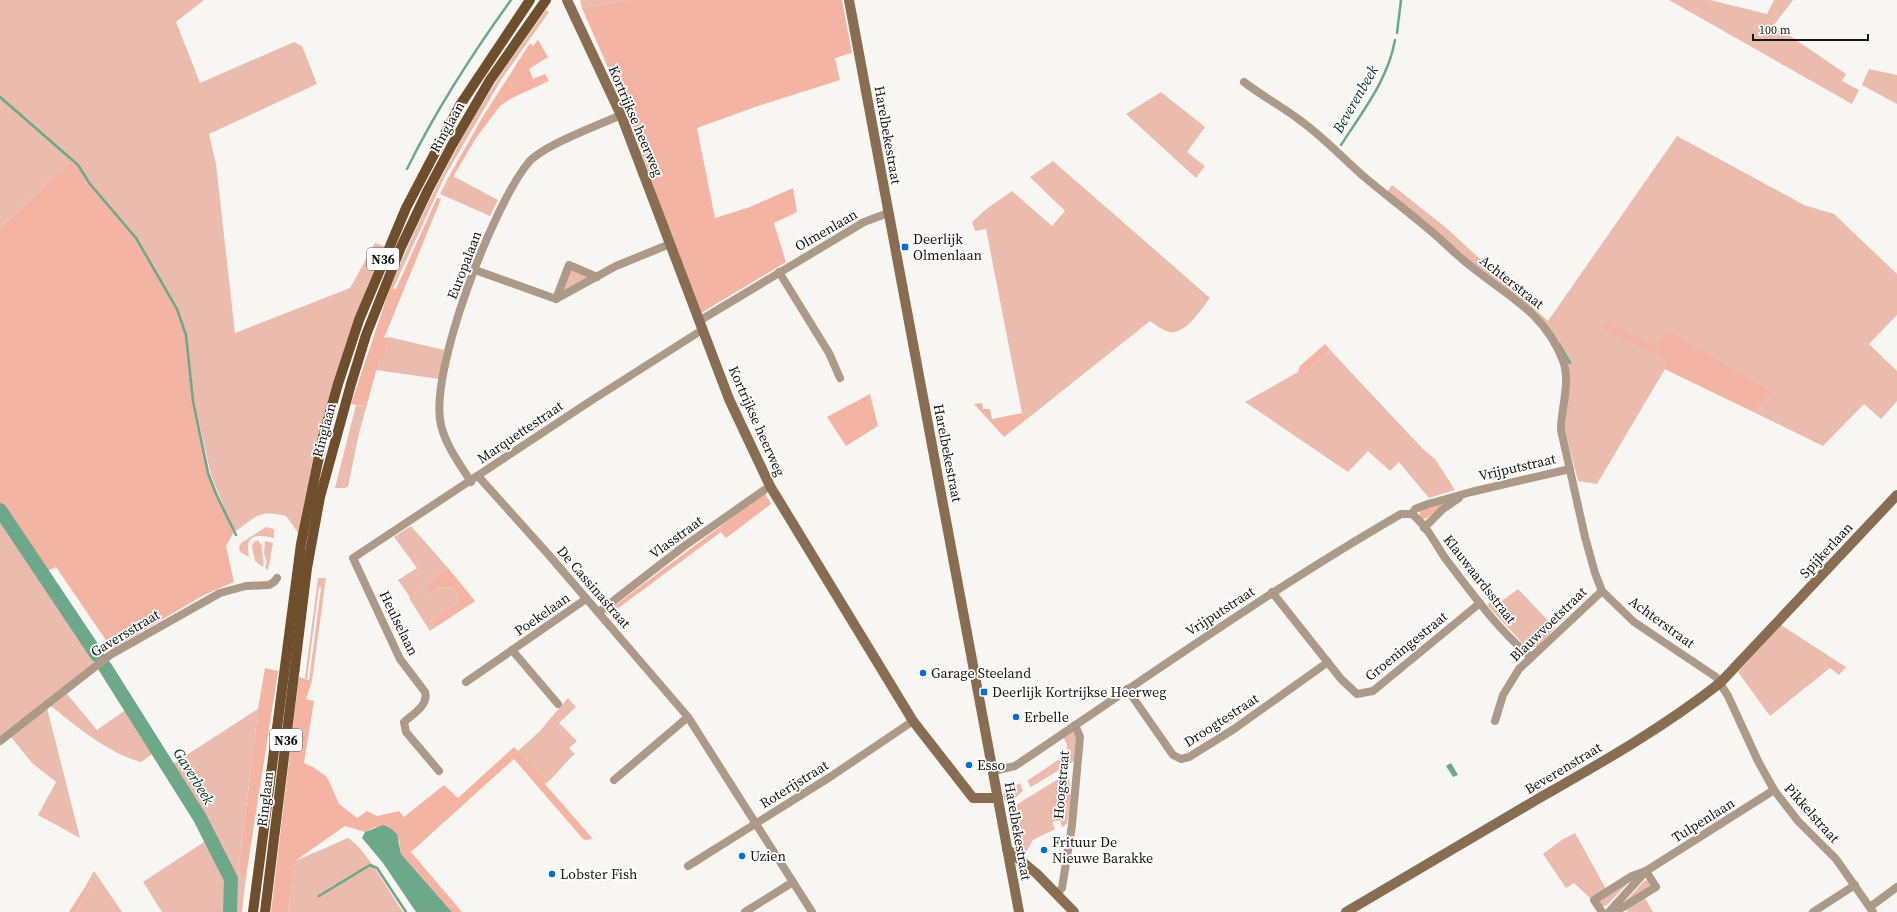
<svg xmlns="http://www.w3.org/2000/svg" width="1897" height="912" viewBox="0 0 1897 912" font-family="'Source Serif 4',serif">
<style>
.green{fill:#ebbbae}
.forest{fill:#f3b4a4}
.water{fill:#6ea88a}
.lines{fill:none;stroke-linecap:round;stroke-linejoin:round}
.stream{stroke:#6ea88a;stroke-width:2.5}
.river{stroke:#6ea88a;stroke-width:14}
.street{stroke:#ac9987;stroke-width:8}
.secondary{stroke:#886d52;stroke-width:10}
.primary{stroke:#6e4e2c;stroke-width:10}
.poi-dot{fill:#036dd5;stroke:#fff;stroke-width:1.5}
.labels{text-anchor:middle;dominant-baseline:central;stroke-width:3.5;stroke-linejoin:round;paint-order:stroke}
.shield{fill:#fff;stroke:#5c5c5a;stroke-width:1}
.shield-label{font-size:13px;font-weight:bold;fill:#161614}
.street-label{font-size:14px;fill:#161614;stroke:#fff}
.poi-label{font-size:14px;fill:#161614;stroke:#fff;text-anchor:start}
.water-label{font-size:15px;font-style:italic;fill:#00331f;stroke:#fff}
</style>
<rect width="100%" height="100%" fill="#f7f6f2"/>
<g class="green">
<path d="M0,0h204l-28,22 24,61 94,-41 8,4 15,38 -108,50 7,30 19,169 115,-45 25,-45 9,3c-40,92 -68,190 -85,288l-13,-18c-29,-7 -29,1 -52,16l-23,-57 -20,-87 -4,-53 -12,-32 -40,-68 -66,-73 -69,66z"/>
<path d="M580,0h49l-47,8z"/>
<path d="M1669,0h41l57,14 7,-14h19l-19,25 72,49 -4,7 17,9 -7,14z"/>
<path d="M546,10l3,2 -48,68 -56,96 -52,113 -3,-1c30,-72 65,-142 107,-208 16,-24 33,-47 49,-70z"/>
<path d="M1869,69l28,6v29l-35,-19z"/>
<path d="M1161,92l44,35 -18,25 18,14 -9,12 -70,-64z"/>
<path d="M1677,136l127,69 30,9 63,60v41l-28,29 28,27v30l-16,18 -17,-15 -41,42 -158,-77 -68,115 -19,-3 -13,-51 2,-30 -2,-44 -19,-32 -72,-58 -87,-74 5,-7 52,41 104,95z"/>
<path d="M1053,161l157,137c-9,11 -24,37 -41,34 -7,-2 -13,-7 -19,-11l-123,98 -5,-6 -36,-184 -11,2 -3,-9 13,-12 27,-19 40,35 13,-15 -35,-34z"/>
<path d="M453,176l45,24 -8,16 -50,-22 7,-14 3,2z"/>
<path d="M572,269l18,8 -27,14 7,-20z"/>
<path d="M389,337l55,13 -5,29 -63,-9 3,-10 3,-1z"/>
<path d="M1330,350l92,98 13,11 20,31 -26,8 -30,-36 -9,9 -22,-20 -20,21 -103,-70 53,-30 3,4z"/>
<path d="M368,401l-9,32 -11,54 -3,1h-10l21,-83 9,1z"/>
<path d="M0,518l97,142 -97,77z"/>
<path d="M411,526l37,42 -25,19 6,8c9,-7 14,-10 26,-6l4,12 -2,2 -26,18 5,6 -6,4 -21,-33 1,-1 -12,-17 19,-12 -23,-31z"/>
<path d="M266,527l8,2v9c-19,-4 -29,-4 -25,19l-9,-5 -1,-4 2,-5z"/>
<path d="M259,540v3l3,1c-1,8 3,16 1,23l-8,-6 -3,-15 2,-4z"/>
<path d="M265,541l8,2 -5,27 -3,-2 2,-6 -3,-9z"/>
<path d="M318,578h8l-14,103 -3,-1 12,-92 -2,-1 -12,92 -2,-1z"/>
<path d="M1518,589l37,39 -17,19h-12l-39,-42 9,-6 3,4z"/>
<path d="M1781,625l65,42 -7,8 -9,-7 -60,48 -32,-44z"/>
<path d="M67,694l30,36 30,-21 28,43 -14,10c-33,-9 -64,-35 -90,-56z"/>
<path d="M568,698l8,9 -17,16 18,18 -8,7 6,6c-10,8 -16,18 -26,27l-31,-30 21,-19z"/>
<path d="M47,708l33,130 -42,-23 18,-33 -24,-19 -21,-26z"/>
<path d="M258,709l-20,166 8,2 -4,35h-10l2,-21 -2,-14 -26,-54 -35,-58z"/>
<path d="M1073,731l4,6 -3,24 -43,26 -4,-6 40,-27v-9l-4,-8z"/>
<path d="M1063,776l6,4c3,15 1,29 -2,44l-5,3 -2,-7 1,-6 -15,-8 9,23 -22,11 -8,14 -12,-17 -5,-27z"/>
<path d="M1020,783l3,8 -9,8 -9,3 -2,-8z"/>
<path d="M1575,833l31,56 -16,9 -16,-15 -8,5 -23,-34 20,-15z"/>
<path d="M348,838c19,12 41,54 55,74h-115l7,-51z"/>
<path d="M207,840c16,30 24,36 20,72h-65l-19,-30z"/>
<path d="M94,871l28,41h-46l13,-23 -4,-2z"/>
<path d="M1648,880l3,6 -27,17 20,-22z"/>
<path d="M1627,884l-21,22h-5l-2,-5z"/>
<path d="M1645,898l8,14h-25l-2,-2z"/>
</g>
<g class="forest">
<path d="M629,0h213l10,53 -17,5 5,22 -82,26 -61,22 18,90 35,-11 43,-19 4,24 -23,11 12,39 -85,51 -37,-97 -37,-105 -45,-103z"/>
<path d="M538,40l10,17 -19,12 4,10 12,-5 4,7 -37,17 -12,8 -24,32 -26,44 -3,-2 35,-62 48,-75 3,3z"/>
<path d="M69,162l10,7 56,66 40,68 12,32 4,53 19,87 24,57 -8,14 8,36 -30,13 -92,54 -56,-82 -8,4 -48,-68v-275z"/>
<path d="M437,198l4,1 -57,139 5,-1 -7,23h-3l-11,41 -3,5 -14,-2 39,-116 6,1z"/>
<path d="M1607,324l51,24 10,-17 104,61 -20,19 -87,-42 1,-11 -62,-27z"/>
<path d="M1325,344l5,6 -29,26 -3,-4 2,-6z"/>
<path d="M870,394l8,32 -32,20 -19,-29z"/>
<path d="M982,403l1,6h7l2,10 30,-6 5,6 -23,18 -30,-33z"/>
<path d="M765,493l6,11 -45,34 -5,-6 -112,83 -3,-3z"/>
<path d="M1443,503l-1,3 -15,12 -4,1 -3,-3v-7z"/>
<path d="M448,568l27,33 -39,26 -5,-6 26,-18 2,-2 -4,-12c-12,-4 -17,-1 -26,6l-6,-8z"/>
<path d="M265,668l13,3 -32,206 -8,-2 20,-166z"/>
<path d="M299,677l13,4 -6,18 8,2 -10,62 9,4 14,10 12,27 18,14 10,-7 10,5 22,-5 5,6 40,-32 14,13 56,-51 35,34 -4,3 48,55 -7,1 -3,-1 -69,-80 -103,93 51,60h-10l-51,-58 -2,-14 -24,-13 -10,5 -20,-6 -50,35 -7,51h-17z"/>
<path d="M1057,796l5,1 2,6 -4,17 -8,2 -6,-16 4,-5z"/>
<path d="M85,887l4,2 -13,23h-7z"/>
</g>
<g class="water">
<path d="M1451,763l7,12 -5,2 -7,-11z"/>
<path d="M383,825l7,3 7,6 4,20 51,58h-36l-33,-49 -21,-25 3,-6z"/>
</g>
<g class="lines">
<g class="stream">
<path d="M1397,33l4,-33"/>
<path d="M0,97l78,68 12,19 46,54 41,71 9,26 7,66 15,72 8,21 20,41"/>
<path d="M1341,145c21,-33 47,-65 54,-105"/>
<path d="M407,169c29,-59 65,-115 104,-169"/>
<path d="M1559,344l11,19"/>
<path d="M319,896l51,-31 7,3 29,44"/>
</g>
<g class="river">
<path d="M0,510l97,145"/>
<path d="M105,667l95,151 31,61 -1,33"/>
</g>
<g class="street">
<path d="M1244,82c18,14 39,25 57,39 22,16 41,36 61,54 21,18 43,34 64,52 13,10 24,22 36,32 39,34 82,50 101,102 8,21 -2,47 -2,69l24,107 10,36 7,18 32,31 82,55 12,19 30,65 16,29 24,31 38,38 37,53"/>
<path d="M475,270l81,29 60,-33 54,-22"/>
<path d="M779,272l50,81 11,25"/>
<path d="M556,299l13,-34 28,12"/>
<path d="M699,321l165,-99 24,-9"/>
<path d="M478,476l70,78 140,163 124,195"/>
<path d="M471,482c-11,-18 -25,-36 -30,-57 -13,-52 53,-222 88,-263 15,-17 70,-37 92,-47"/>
<path d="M1412,514c14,11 23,29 33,44 26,34 52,71 86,99"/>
<path d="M1412,514l3,-5 13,-5 43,-12 99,-23"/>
<path d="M1424,528l19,-19 16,-11"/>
<path d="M1272,592l69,87 16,15 16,-3 107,-88"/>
<path d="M599,612l84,-65 87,-61"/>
<path d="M512,650l46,54"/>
<path d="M466,682l120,-83"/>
<path d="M1127,689l46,66 8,4 8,-2 45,-28 94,-67"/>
<path d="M1495,721l8,-26 16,-26 83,-78"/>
<path d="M0,741l110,-86 110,-62 26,-7 23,-1 5,-3 3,-4"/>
<path d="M439,771l-33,-39 -2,-10c9,-8 25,-17 21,-30l-25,-33 -47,-101 236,-156 113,-72"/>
<path d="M993,771l22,-5c128,-86 253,-175 386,-252h11"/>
<path d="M614,780l74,-63"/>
<path d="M688,866l142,-89 83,-56"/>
<path d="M1057,894l5,-6 10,-63 8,-88 -5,-12"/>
<path d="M1870,907l27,-20"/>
<path d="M745,912l48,-30"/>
<path d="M1602,912l-8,-12 38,-24 14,-5 10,16 -41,25"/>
<path d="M1609,912l37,-41 128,-81"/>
<path d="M1813,912l42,-27"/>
</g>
<g class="secondary">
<path d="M567,0l54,115 108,284 41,87 143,235 60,77h25"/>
<path d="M849,0l170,912"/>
<path d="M1007,849l30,25 37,38"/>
<path d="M1346,912c63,-37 127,-75 190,-112 63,-36 127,-72 184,-117l177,-188"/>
</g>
<g class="primary">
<path d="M253,912l48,-368 22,-107 15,-53 21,-64 47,-112 54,-103 70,-105"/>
<path d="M265,912l42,-344 13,-71 31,-113 15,-49 35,-88 27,-57 24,-45 38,-65 56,-80"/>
</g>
</g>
<g class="poi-dot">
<rect x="901" y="243" width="8" height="8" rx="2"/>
<circle cx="923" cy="673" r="4"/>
<rect x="980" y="688" width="8" height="8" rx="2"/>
<circle cx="1016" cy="717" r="4"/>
<circle cx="969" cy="765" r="4"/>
<circle cx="1044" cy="850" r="4"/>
<circle cx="742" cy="856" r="4"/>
<circle cx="552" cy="874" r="4"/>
</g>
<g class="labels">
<g class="shield">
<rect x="367" y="248" width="32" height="22" rx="3"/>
<rect x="270" y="729" width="32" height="22" rx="3"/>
</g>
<g class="shield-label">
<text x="383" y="259">N36</text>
<text x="286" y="740">N36</text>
</g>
<g class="street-label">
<text transform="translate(636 121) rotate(67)">Kortrijkse heerweg</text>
<text transform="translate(447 127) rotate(-61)">Ringlaan</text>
<text transform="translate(888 135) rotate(80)">Harelbekestraat</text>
<text transform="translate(826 230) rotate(-30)">Olmenlaan</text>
<text transform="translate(464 265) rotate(-69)">Europalaan</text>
<text transform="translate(1512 282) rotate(38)">Achterstraat</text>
<text transform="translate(757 421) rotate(66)">Kortrijkse heerweg</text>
<text transform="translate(324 430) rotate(-75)">Ringlaan</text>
<text transform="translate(520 432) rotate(-34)">Marquettestraat</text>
<text transform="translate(948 453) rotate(79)">Harelbekestraat</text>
<text transform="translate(1517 467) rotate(-13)">Vrijputstraat</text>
<text transform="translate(676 537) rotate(-36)">Vlasstraat</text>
<text transform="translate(1826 550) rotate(-47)">Spijkerlaan</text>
<text transform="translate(1480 579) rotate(52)">Klauwaardsstraat</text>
<text transform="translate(594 587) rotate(49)">De Cassinastraat</text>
<text transform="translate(1220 611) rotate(-33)">Vrijputstraat</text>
<text transform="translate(542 614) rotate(-35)">Poekelaan</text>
<text transform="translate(1662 622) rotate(36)">Achterstraat</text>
<text transform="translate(399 623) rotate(64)">Heulselaan</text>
<text transform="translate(1548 624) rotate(-44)">Blauwvoetstraat</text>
<text transform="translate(125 633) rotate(-31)">Gaversstraat</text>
<text transform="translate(1406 646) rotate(-39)">Groeningestraat</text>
<text transform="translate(1221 720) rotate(-33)">Droogtestraat</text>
<text transform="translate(1563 768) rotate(-31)">Beverenstraat</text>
<text transform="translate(794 784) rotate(-32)">Roterijstraat</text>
<text transform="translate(1061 785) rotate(-85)">Hoogstraat</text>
<text transform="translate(265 799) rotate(-83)">Ringlaan</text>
<text transform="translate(1812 813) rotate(48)">Pikkelstraat</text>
<text transform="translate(1703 820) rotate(-32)">Tulpenlaan</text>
<text transform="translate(1018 831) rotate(80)">Harelbekestraat</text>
</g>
<g class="poi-label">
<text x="913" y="239">Deerlijk<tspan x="913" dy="16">Olmenlaan</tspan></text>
<text x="931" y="673">Garage Steeland</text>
<text x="992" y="692">Deerlijk Kortrijkse Heerweg</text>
<text x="1024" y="717">Erbelle</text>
<text x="977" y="765">Esso</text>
<text x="1052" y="842">Frituur De<tspan x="1052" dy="16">Nieuwe Barakke</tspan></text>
<text x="750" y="856">Uzien</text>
<text x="560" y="874">Lobster Fish</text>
</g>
<g class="water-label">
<text transform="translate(1355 99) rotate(-60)">Beverenbeek</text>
<text transform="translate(194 776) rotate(58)">Gaverbeek</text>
</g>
</g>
<path d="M1753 34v6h115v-6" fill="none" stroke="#161614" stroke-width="2"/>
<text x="1759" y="34" font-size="12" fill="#161614" stroke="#ffffff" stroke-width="3" paint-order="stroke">100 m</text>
</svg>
